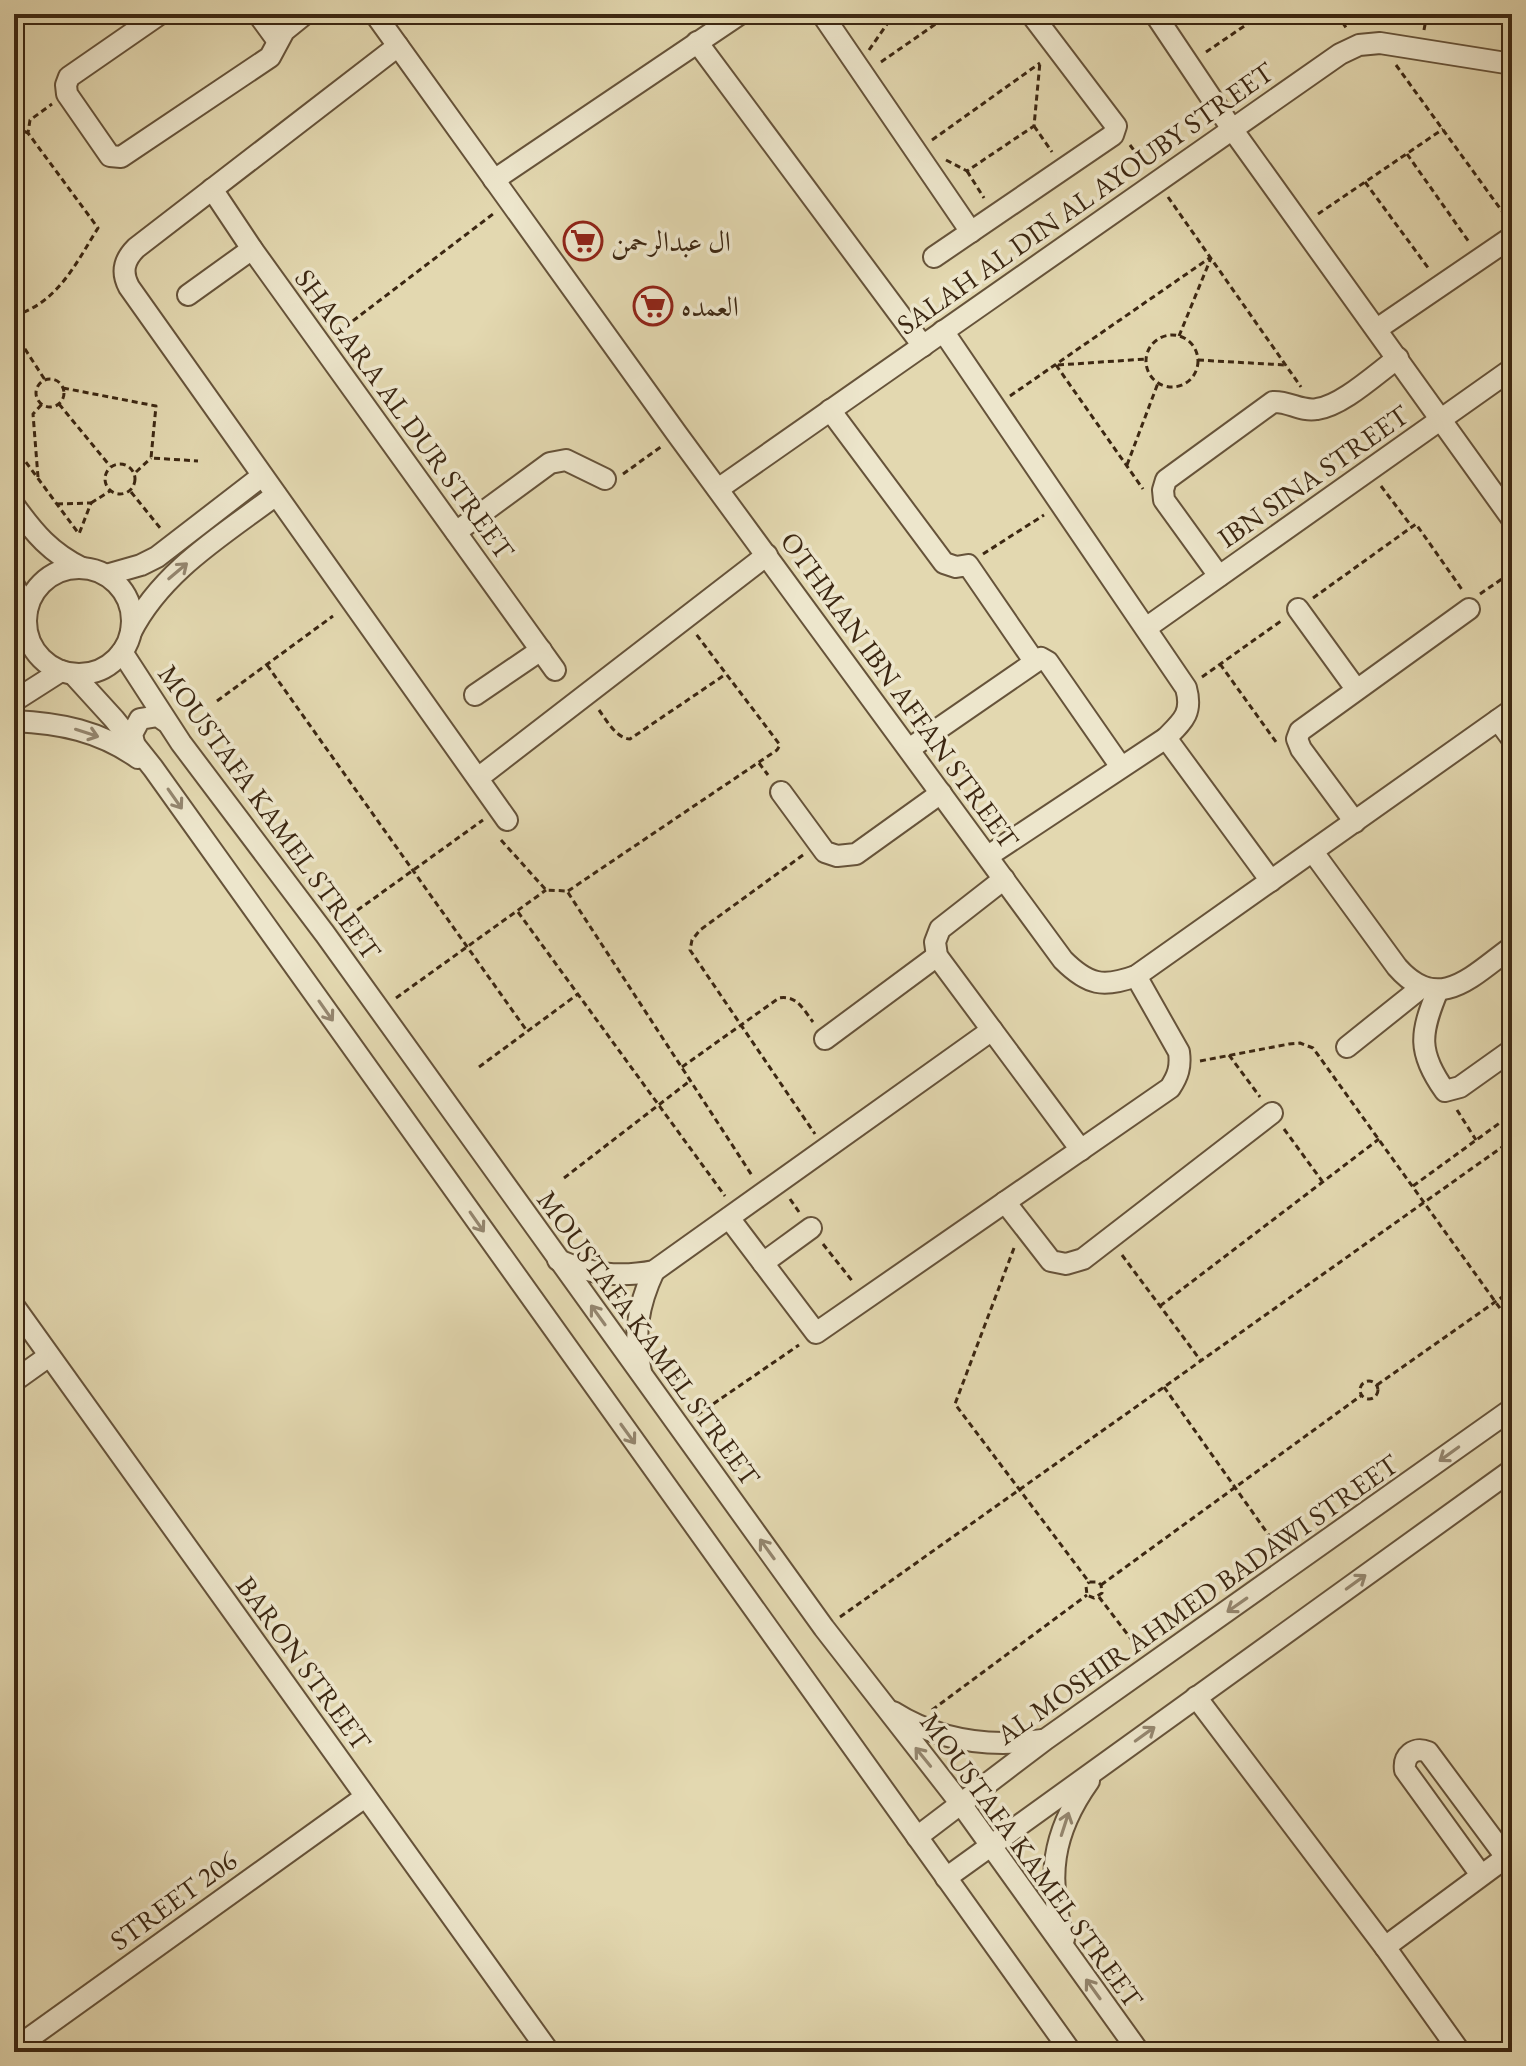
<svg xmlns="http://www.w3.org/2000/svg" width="1526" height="2066" viewBox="0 0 1526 2066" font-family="'EB Garamond',Amiri,serif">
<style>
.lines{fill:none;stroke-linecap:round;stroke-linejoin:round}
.minor-casing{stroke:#66533a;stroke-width:24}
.path{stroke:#3c2712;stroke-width:3;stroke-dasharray:6 4;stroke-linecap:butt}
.minor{stroke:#ede6cc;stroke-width:20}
.oneway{stroke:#94866f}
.labels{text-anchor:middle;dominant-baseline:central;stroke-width:7;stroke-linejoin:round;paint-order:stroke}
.street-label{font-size:28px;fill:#3c2712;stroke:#ede6cc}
.poi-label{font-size:28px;fill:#3c2712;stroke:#ede6cc;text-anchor:start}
</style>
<rect width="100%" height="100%" fill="#e3d8b0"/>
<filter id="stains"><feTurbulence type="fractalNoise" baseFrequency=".0025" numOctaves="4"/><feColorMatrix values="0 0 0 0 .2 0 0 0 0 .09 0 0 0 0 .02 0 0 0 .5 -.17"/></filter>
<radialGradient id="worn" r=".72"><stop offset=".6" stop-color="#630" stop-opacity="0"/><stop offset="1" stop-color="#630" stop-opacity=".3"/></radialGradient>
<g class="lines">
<g class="minor-casing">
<g id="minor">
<path d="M160,14l-91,63 -3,8 1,9 43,62 11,1 149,-100 14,-26 21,-17"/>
<path d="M258,14l19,26"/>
<path d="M375,14l302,420 386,526c25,25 40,28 73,16l376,-266"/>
<path d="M822,14l149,218"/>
<path d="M1155,14l77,115 280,390"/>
<path d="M697,42l226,304"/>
<path d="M398,46l-262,202c-12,12 -15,24 -7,39l378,533"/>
<path d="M494,180l246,-166"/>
<path d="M212,189l40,60 303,421"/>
<path d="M934,257l179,-122 3,-9 -85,-112"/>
<path d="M188,295l64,-46"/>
<path d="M1377,329l135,-92"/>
<path d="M943,331l243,357c7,25 -3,33 -20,50l-178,118"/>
<path d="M830,410l114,153 12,4 12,-2 66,96"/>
<path d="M718,489l622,-435 19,-9 21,-2 132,21"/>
<path d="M14,505c20,28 37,48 68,63"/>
<path d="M456,532l94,-69 16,-3 39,19"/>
<circle cx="79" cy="621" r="53"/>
<path d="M106,575l35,-10 16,-8 105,-81"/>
<path d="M1219,576l-55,-76 -1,-10 3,-10 107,-78c16,-1 28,10 44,7 25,-3 60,-36 81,-51"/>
<path d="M14,585l13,25"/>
<path d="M1298,609l58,80"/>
<path d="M1146,628l366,-259"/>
<path d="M131,632c31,-61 92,-97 145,-137"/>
<path d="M122,652l59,91 144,191 499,694 137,176 178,248"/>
<path d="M73,674l41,45 39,49 918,1284"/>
<path d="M475,695l66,-45"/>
<path d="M14,701l47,-30"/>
<path d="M1498,720l14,19"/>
<path d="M14,721c46,2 86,10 124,37"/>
<path d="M1166,738l105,143"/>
<path d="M134,743l-2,-9 8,-15 18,-3 7,5"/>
<path d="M909,749l132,-91 7,4 73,105"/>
<path d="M478,778l289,-223"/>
<path d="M781,792l44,60 12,4 19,-2 85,-61"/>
<path d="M1355,822l-54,-73 -4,-10 3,-8 169,-122"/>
<path d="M1313,852l84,115c42,48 76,8 115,-20"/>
<path d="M1004,879l-64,50 -5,13 2,14 144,194"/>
<path d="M1438,990c-18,43 -21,62 7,101l15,-4 52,-37"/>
<path d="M825,1039l112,-83"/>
<path d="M1347,1047l75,-60"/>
<path d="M1005,1202l46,59 15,3 17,-5 189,-146"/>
<path d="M729,1218l87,115 354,-245c8,-12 11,-21 9,-36l-43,-76"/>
<path d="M558,1260c33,14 60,18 96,11l338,-241"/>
<path d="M763,1263l48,-35"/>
<path d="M14,1306l535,746"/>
<path d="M641,1372c-8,-37 -3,-67 13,-101"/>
<path d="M14,1381l35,-25"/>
<path d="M1196,1697l189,250 75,105"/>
<path d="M893,1712c46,29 95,36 149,28"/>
<path d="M917,1837l129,-98 466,-330"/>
<path d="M1481,1875l-76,-105c-2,-14 9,-24 23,-18l78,105"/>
<path d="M946,1878l566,-408"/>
<path d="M1064,1939c-18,-61 -12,-106 25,-158"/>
<path d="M1385,1947l127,-94"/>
<path d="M14,2049l351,-252"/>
</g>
</g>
<g class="path">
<path d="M1337,14l10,15"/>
<path d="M1424,30l3,-16"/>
<path d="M869,50l25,-36"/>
<path d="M1206,52l56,-38"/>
<path d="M881,62l69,-48"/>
<path d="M1396,65l111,153"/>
<path d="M1034,126l18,26"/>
<path d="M14,127l14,6"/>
<path d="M932,140l108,-77"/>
<path d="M1130,145l15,20"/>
<path d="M1407,154l62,88"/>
<path d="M946,160l21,11 67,-45 6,-64"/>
<path d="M967,171l17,27"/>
<path d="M1365,182l64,87"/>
<path d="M1168,197l133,190"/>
<path d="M1318,214l125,-85"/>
<path d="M14,316c44,-14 61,-51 84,-88l-70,-95 2,-13 22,-16"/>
<path d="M14,332l31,48"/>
<path d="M337,333l156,-119"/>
<circle cx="1172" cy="361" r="26"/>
<path d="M1179,336l32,-78"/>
<path d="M1198,360l87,5"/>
<path d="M1056,365l87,124"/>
<path d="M1058,365l88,-6"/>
<circle cx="50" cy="393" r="14"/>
<path d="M63,388l93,18 -5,52 47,3"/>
<path d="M1010,396l201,-139"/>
<path d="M59,404l51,62"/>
<path d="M14,446l65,88"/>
<circle cx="120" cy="479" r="15"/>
<path d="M1127,465l31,-82"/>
<path d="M136,472l15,-14"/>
<path d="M623,474l39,-28"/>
<path d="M38,477l-5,-63 9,-10"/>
<path d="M1381,486l31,41"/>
<path d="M131,492l30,37"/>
<path d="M91,503l19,-12"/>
<path d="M57,504l34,-1 -12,31"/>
<path d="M983,554l61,-39"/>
<path d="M1480,594l32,-22"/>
<path d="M1313,598l103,-74 47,67"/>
<path d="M1220,664l56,78"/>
<path d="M267,665l260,366"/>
<path d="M1202,677l79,-56"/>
<path d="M217,701l116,-85"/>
<path d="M599,710c8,11 17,28 31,29l96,-65"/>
<path d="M759,763l9,12"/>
<path d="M501,840l45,50 21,1 186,286"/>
<path d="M803,855l-103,75 -8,10 -2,10 125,184"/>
<path d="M568,891l209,-141 3,-5 -84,-111"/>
<path d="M518,912l207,284"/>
<path d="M341,922l142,-102"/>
<path d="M396,998l150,-108"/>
<path d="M1229,1055l31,42"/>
<path d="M1200,1061l89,-17 11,-1 13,5 199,277"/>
<path d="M479,1067l99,-73"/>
<path d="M682,1067l97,-69c18,-3 24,11 34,24"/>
<path d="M1457,1110l19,30"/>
<path d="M1284,1129l38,52"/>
<path d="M564,1178l127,-98"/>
<path d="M1413,1186l99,-72"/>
<path d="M790,1199l9,13"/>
<path d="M823,1244l30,38"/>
<path d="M1014,1248l-59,156 134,178h9l3,3 1,8 -8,5 -7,-3 -1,-9 3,-4"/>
<path d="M1122,1255l79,106"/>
<path d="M1160,1306l219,-167"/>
<circle cx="1369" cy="1390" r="9"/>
<path d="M1377,1385l135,-95"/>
<path d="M1164,1387l116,164"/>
<path d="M697,1415l102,-70"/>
<path d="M1101,1585l261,-190"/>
<path d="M1099,1597l39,51"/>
<path d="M840,1617l672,-477"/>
<path d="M932,1710l155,-115"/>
</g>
<use href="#minor" class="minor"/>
</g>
<defs><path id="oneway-shaft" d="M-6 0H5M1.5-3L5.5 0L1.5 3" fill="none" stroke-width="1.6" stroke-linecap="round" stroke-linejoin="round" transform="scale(2)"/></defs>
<g class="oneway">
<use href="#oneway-shaft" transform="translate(178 571) rotate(-40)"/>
<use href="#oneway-shaft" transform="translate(87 733) rotate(18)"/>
<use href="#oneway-shaft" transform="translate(175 799) rotate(55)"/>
<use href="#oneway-shaft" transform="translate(326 1011) rotate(55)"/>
<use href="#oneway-shaft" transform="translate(477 1222) rotate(55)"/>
<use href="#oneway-shaft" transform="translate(598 1315) rotate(-126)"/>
<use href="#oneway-shaft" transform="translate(628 1434) rotate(54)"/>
<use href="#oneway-shaft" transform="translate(1449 1454) rotate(144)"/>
<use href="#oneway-shaft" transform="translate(767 1549) rotate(-126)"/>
<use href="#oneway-shaft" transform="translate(1356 1582) rotate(-36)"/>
<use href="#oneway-shaft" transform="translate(1237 1605) rotate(145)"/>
<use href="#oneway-shaft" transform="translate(1145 1734) rotate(-36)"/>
<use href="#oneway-shaft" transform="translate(923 1757) rotate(-129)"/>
<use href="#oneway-shaft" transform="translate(1065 1824) rotate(-72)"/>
<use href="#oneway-shaft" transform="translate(1093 1989) rotate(-126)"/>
</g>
<defs>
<g id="supermarket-ring" transform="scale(2)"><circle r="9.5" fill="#ede6cc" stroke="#8f2418" stroke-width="1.5"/><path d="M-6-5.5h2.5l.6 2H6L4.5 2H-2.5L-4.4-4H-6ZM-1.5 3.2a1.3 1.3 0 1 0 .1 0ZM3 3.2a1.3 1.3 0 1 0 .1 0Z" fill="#8f2418"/></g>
</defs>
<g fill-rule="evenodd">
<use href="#supermarket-ring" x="583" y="241"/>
<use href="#supermarket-ring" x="653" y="306"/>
</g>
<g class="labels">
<g class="street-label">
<text transform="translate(1085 198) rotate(-35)">SALAH AL DIN AL AYOUBY STREET</text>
<text transform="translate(405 414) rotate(54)">SHAGARA AL DUR STREET</text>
<text transform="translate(1313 476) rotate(-35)">IBN SINA STREET</text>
<text transform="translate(900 690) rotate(54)">OTHMAN IBN AFFAN STREET</text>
<text transform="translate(270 812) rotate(54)">MOUSTAFA KAMEL STREET</text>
<text transform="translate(649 1338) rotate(54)">MOUSTAFA KAMEL STREET</text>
<text transform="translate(1197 1599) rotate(-35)">AL MOSHIR AHMED BADAWI STREET</text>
<text transform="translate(304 1663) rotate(54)">BARON STREET</text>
<text transform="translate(1032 1860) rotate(54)">MOUSTAFA KAMEL STREET</text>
<text transform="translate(173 1900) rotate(-36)">STREET 206</text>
</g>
<g class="poi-label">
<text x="611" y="241">ال عبدالرحمن</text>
<text x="681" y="306">العمده</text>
</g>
</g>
<rect width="1526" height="2066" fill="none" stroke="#e3d8b0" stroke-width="48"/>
<rect x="16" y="16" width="1494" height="2034" fill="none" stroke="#3c2712" stroke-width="4"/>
<rect x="24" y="24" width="1478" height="2018" fill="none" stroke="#3c2712" stroke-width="2"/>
<rect width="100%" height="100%" filter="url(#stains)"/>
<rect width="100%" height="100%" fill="url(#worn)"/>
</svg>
